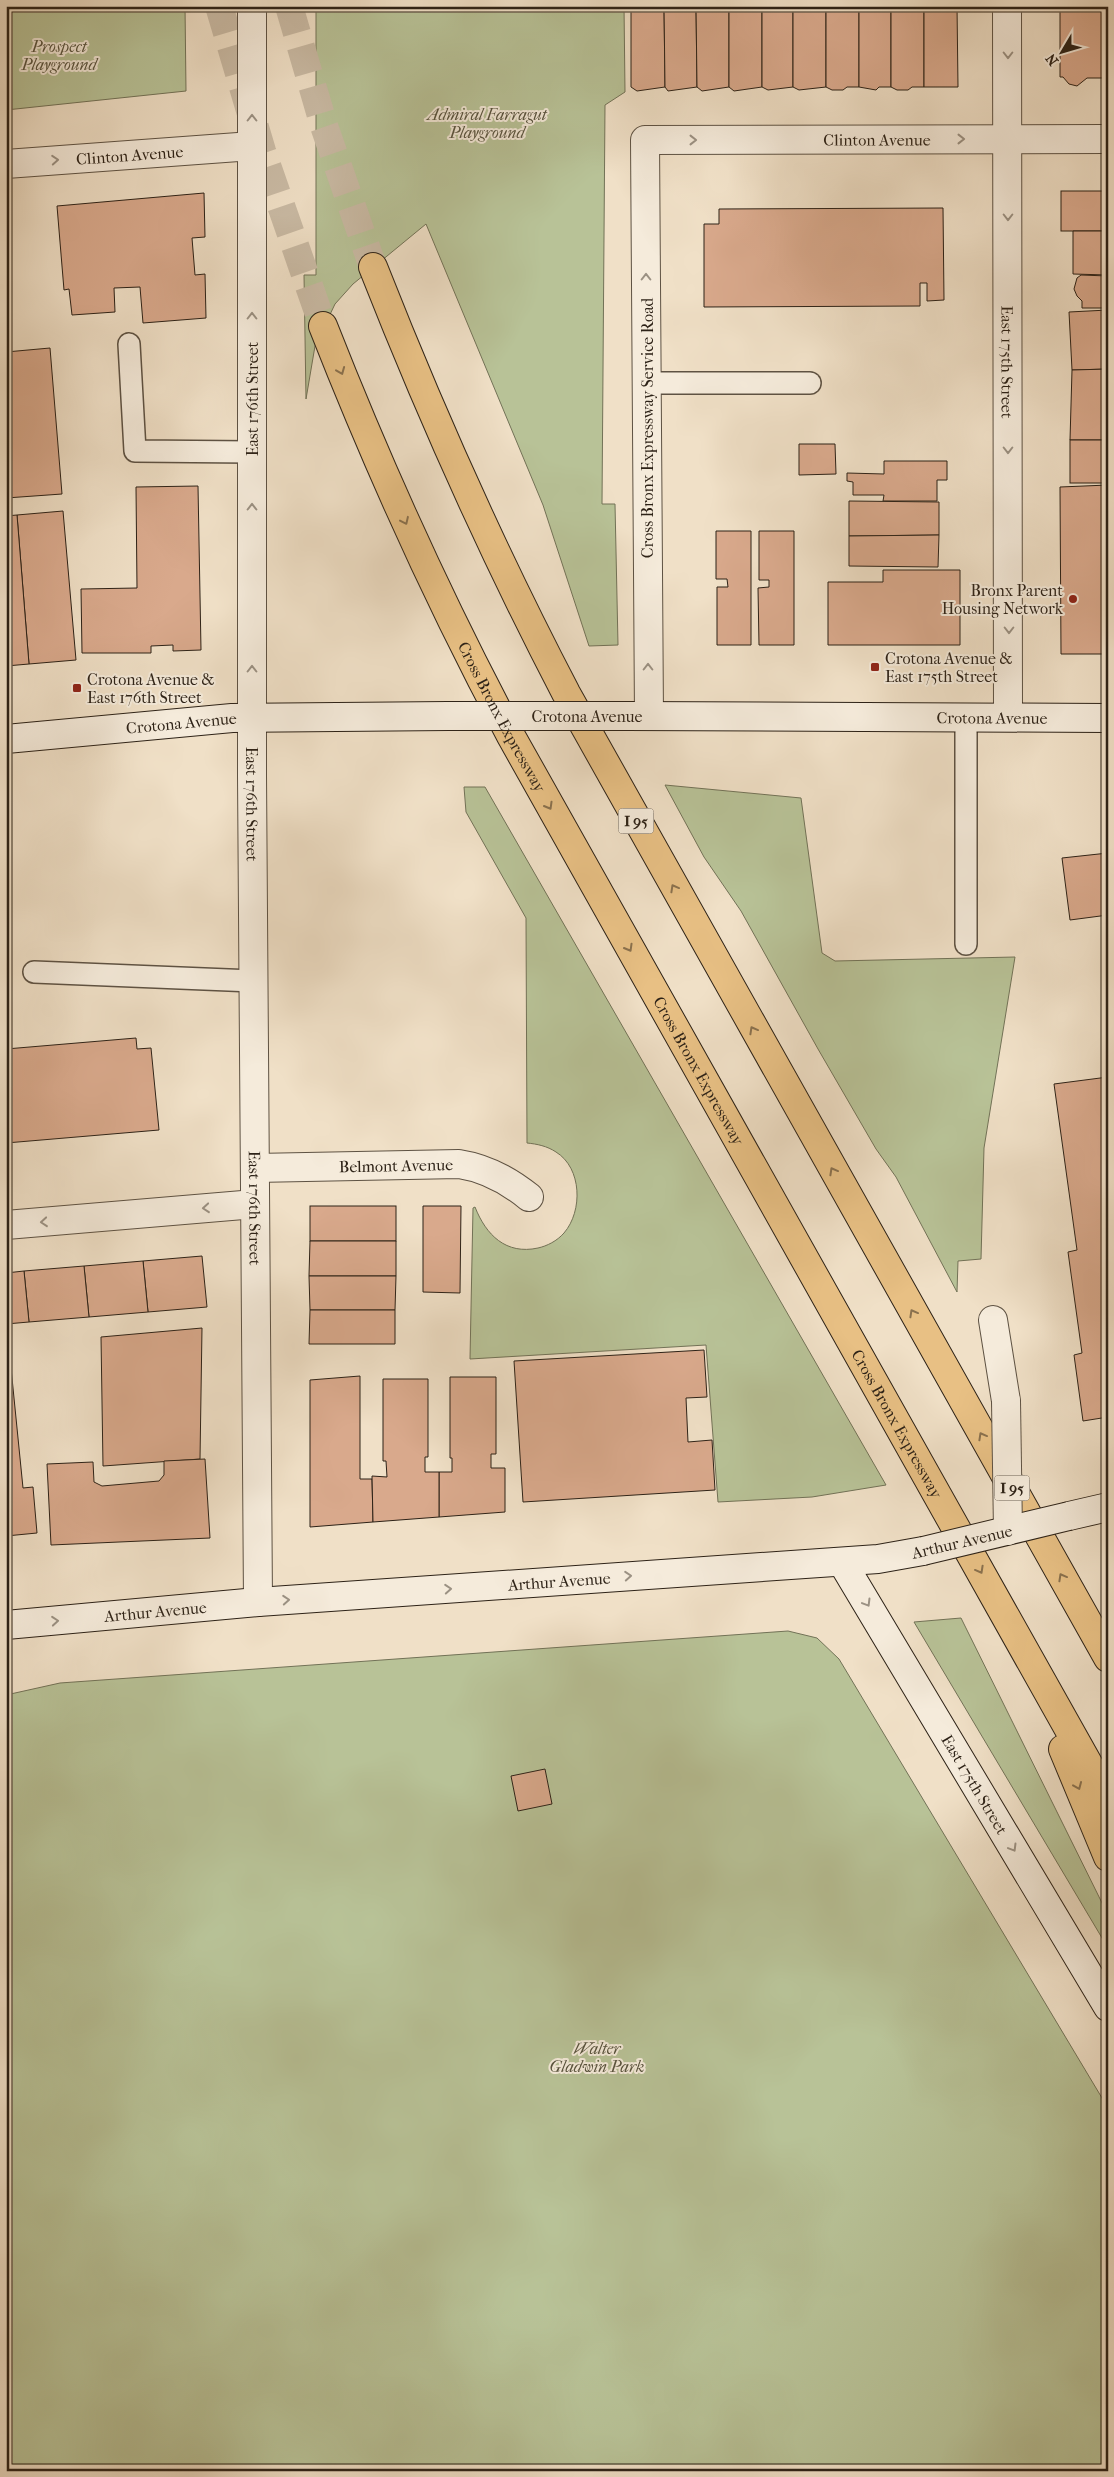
<svg xmlns="http://www.w3.org/2000/svg" width="1114" height="2477" viewBox="0 0 1114 2477" font-family="'IM FELL French Canon',serif">
<style>
.green{fill:#b8c297;stroke:#727257}
.building{fill:#d9a98c;stroke:#2d2217}
.lines{fill:none;stroke-linecap:round;stroke-linejoin:round}
.highway-tunnel{stroke:#c9baa4;stroke-width:28;stroke-dasharray:28 14;stroke-linecap:butt}
.lane-casing{stroke:#5e5243;stroke-width:24}
.street-casing{stroke:#5e5243;stroke-width:30}
.secondary-casing{stroke:#2d2217;stroke-width:30}
.highway-casing{stroke:#2d2217;stroke-width:30}
.lane{stroke:#f5ebdb;stroke-width:21}
.street{stroke:#f5ebdb;stroke-width:28}
.secondary{stroke:#f5ebdb;stroke-width:28}
.highway{stroke:#e8c084;stroke-width:28}
.street-bridge-casing{stroke:#5e5243;stroke-width:30;stroke-linecap:butt}
.secondary-bridge-casing{stroke:#2d2217;stroke-width:30;stroke-linecap:butt}
.street-bridge{stroke:#f5ebdb;stroke-width:28}
.secondary-bridge{stroke:#f5ebdb;stroke-width:28}
.oneway{stroke:#9b9183}
.oneway2{stroke:#8a714e}
.poi-dot{fill:#8f2418;stroke:#f5ebdb;stroke-width:2}
.labels{text-anchor:middle;dominant-baseline:central;stroke-width:4;stroke-linejoin:round;paint-order:stroke}
.shield{fill:#f5ebdb;stroke:#695e52;stroke-width:1}
.shield-label{font-size:15px;font-weight:bold;fill:#2d2217}
.park-label{font-size:16px;font-style:italic;fill:#57523d;stroke:#f5ebdb}
.street-label{font-size:16px;fill:#2d2217;stroke:#f5ebdb}
.poi-label{font-size:16px;fill:#2d2217;stroke:#f5ebdb;text-anchor:start}
</style>
<rect width="100%" height="100%" fill="#f0e0c7"/>
<filter id="stains"><feTurbulence type="fractalNoise" baseFrequency=".004" numOctaves="4"/><feColorMatrix values="0 0 0 0 .2 0 0 0 0 .09 0 0 0 0 .02 0 0 0 .5 -.17"/></filter>
<radialGradient id="worn" r=".72"><stop offset=".6" stop-color="#630" stop-opacity="0"/><stop offset="1" stop-color="#630" stop-opacity=".3"/></radialGradient>
<g class="green">
<path d="M6,6h179l1,85 -180,19z"/>
<path d="M316,6h308l1,86 -20,13 -3,399h13l3,141 -29,1 -46,-141 -117,-281 -73,60 -18,20 -20,42 -9,53 -2,-124h12z"/>
<path d="M665,785l136,13 21,155 13,8 180,-4 -31,191 -3,111 -23,2 -1,31 -61,-115 -20,-28 -58,-100 -77,-138 -37,-54z"/>
<path d="M464,787h21l401,698 -74,12 -94,5 -12,-157 -236,14 3,-151 2,-1c11,28 31,48 63,41 9,-2 19,-7 26,-15 19,-22 18,-65 -8,-81 -9,-6 -19,-8 -29,-9l-1,-225 -60,-106z"/>
<path d="M6,810l4,105 -4,1z"/>
<path d="M961,1618l147,297v33l-194,-326z"/>
<path d="M788,1631l29,7 22,21 269,449v363h-1102v-776l54,-12z"/>
</g>
<g class="building">
<path d="M631,6h33l1,81 -28,4 -6,-4z"/>
<path d="M664,6h32l1,81 -29,4 -3,-4z"/>
<path d="M696,6h33v81l-27,4 -5,-4z"/>
<path d="M729,6h33v81l-28,4 -5,-4z"/>
<path d="M762,6h31v81l-25,3 -6,-3z"/>
<path d="M793,6h33v81l-27,3 -6,-3z"/>
<path d="M826,6h33v81h-12l-4,3h-11l-6,-3z"/>
<path d="M859,6h32v81h-12l-3,3 -17,-3z"/>
<path d="M891,6h33v81h-12l-4,3h-11l-6,-3z"/>
<path d="M924,6h33l1,81h-34z"/>
<path d="M1060,6h48v30h-4v42h-17l-10,8 -8,-2 -6,-7h-3z"/>
<rect x="1061" y="191" width="47" height="40"/>
<path d="M204,193l1,44 -13,1 3,37 10,-1 1,44 -63,5 -3,-36 -26,1 1,24 -43,3 -3,-26 -5,1 -7,-84z"/>
<path d="M943,208l1,92 -17,1v-18h-7v23l-216,1v-83h15v-15z"/>
<path d="M1073,231h35v44l-35,-1z"/>
<path d="M1081,275l27,1v32h-26v-7l-5,-5 -3,-7 3,-11z"/>
<path d="M1108,310v59l-36,1 -3,-58z"/>
<path d="M50,348l12,146 -56,4v-146z"/>
<path d="M1108,369v71h-38l2,-70z"/>
<rect x="1070" y="440" width="38" height="43"/>
<path d="M799,444h36l1,30 -37,1z"/>
<path d="M884,461h63v19h-10v21h-54l1,-6h-31v-13l-6,-1v-8l37,1z"/>
<path d="M1108,485v169h-47l-1,-167z"/>
<path d="M198,486l3,164 -28,1v-6l-22,1v7h-69l-1,-64 56,-1 -1,-101z"/>
<path d="M849,501l90,1v33l-90,1z"/>
<path d="M63,511l13,149 -47,4 -12,-149z"/>
<path d="M17,515l12,149 -23,2v-150z"/>
<path d="M716,531h35v114h-34v-58h11l-1,-8h-11z"/>
<path d="M759,531h35v114h-35l-1,-57 11,-1v-7h-10z"/>
<path d="M939,535l-1,32 -89,-1v-30z"/>
<path d="M883,570h77v75h-132v-63h55z"/>
<path d="M1108,853v62l-38,5 -8,-62z"/>
<path d="M136,1038l1,11 14,-1 8,82 -153,13v-94z"/>
<path d="M1108,1077v340l-25,4 -9,-66 8,-2 -14,-101 9,-2 -23,-166z"/>
<rect x="310" y="1206" width="86" height="35"/>
<path d="M423,1206h38l-1,87 -37,-1z"/>
<path d="M310,1241h86v35h-87z"/>
<path d="M202,1256l5,51 -59,5 -5,-51z"/>
<path d="M143,1261l5,51 -59,5 -5,-51z"/>
<path d="M84,1266l5,51 -60,5 -5,-51z"/>
<path d="M24,1271l5,51 -23,2v-51z"/>
<path d="M309,1276h87l-1,34h-85z"/>
<path d="M310,1310h85v34h-86z"/>
<path d="M202,1328l-2,131 -97,7 -2,-129z"/>
<path d="M704,1350l3,47 -21,1 2,44 24,-2 3,50 -192,12 -9,-141z"/>
<path d="M6,1368h5l12,120 10,-1 4,46 -31,3z"/>
<path d="M360,1376v103h12l1,43 -63,5v-147z"/>
<path d="M450,1377h46v77h-5v14h14v44l-66,5v-45h13v-14h-2z"/>
<path d="M383,1379h45v78h-3v15h14v45l-66,5 -1,-46 15,1 -1,-16h-3z"/>
<path d="M205,1459l5,79 -159,7 -4,-81 46,-2 1,20 8,4 57,-5 5,-6v-14z"/>
<path d="M545,1769l7,35 -34,7 -7,-35z"/>
</g>
<g class="lines">
<g class="highway-tunnel">
<path d="M219,6l43,145 61,175"/>
<path d="M289,6l35,120 49,141"/>
</g>
<g class="lane-casing">
<g id="lane">
<path d="M129,344l6,107 117,1"/>
<path d="M646,383h164"/>
<path d="M966,717v227"/>
<path d="M34,972l219,9"/>
</g>
</g>
<g class="street-casing">
<g id="street">
<path id="s1" d="M252,6v770l6,826"/>
<path id="s2" d="M1007,6l1,711"/>
<path id="s3" d="M6,164l246,-18"/>
<path id="s4" d="M649,716l-4,-576 463,-1"/>
<path id="s5" d="M255,1168l204,-4c26,4 49,16 70,33"/>
<path d="M6,1225l249,-21"/>
<path d="M993,1320l13,81"/>
</g>
</g>
<g class="secondary-casing">
<g id="secondary">
<path id="s6" d="M627,716l481,2"/>
<path id="s7" d="M6,739l226,-21 216,-2"/>
<path d="M1069,1516l39,-9"/>
<path id="s8" d="M842,1562l266,445"/>
<path id="s9" d="M6,1625l252,-23 620,-43 45,-8"/>
</g>
</g>
<g class="highway-casing">
<g id="highway">
<path d="M373,267c57,145 121,288 193,426l542,965"/>
<path id="s10" d="M323,326c55,140 117,277 188,410l597,1063"/>
<path d="M1063,1749l45,108"/>
</g>
</g>
<use href="#lane" class="lane"/>
<use href="#street" class="street"/>
<use href="#secondary" class="secondary"/>
<use href="#highway" class="highway"/>
<g class="street-bridge-casing">
<path id="street-bridge" d="M1006,1401l2,130"/>
</g>
<g class="secondary-bridge-casing">
<g id="secondary-bridge">
<path d="M448,716h179"/>
<path d="M923,1551l146,-35"/>
</g>
</g>
<use href="#street-bridge" class="street-bridge"/>
<use href="#secondary-bridge" class="secondary-bridge"/>
</g>
<defs><path id="oneway-chevron" d="M-2-3.5L2.5 0L-2 3.5" fill="none" stroke-width="1.6" stroke-linecap="round" stroke-linejoin="round" transform="scale(1.25)"/></defs>
<g class="oneway">
<use href="#oneway-chevron" transform="translate(1008 55) rotate(90)"/>
<use href="#oneway-chevron" transform="translate(252 118) rotate(-90)"/>
<use href="#oneway-chevron" transform="translate(961 139)"/>
<use href="#oneway-chevron" transform="translate(693 140)"/>
<use href="#oneway-chevron" transform="translate(55 160) rotate(-4)"/>
<use href="#oneway-chevron" transform="translate(1008 217) rotate(90)"/>
<use href="#oneway-chevron" transform="translate(646 277) rotate(-90)"/>
<use href="#oneway-chevron" transform="translate(252 316) rotate(-90)"/>
<use href="#oneway-chevron" transform="translate(1008 450) rotate(90)"/>
<use href="#oneway-chevron" transform="translate(252 507) rotate(-90)"/>
<use href="#oneway-chevron" transform="translate(1009 630) rotate(90)"/>
<use href="#oneway-chevron" transform="translate(648 667) rotate(-90)"/>
<use href="#oneway-chevron" transform="translate(252 669) rotate(-90)"/>
<use href="#oneway-chevron" transform="translate(206 1208) rotate(175)"/>
<use href="#oneway-chevron" transform="translate(44 1222) rotate(175)"/>
<use href="#oneway-chevron" transform="translate(628 1576) rotate(-4)"/>
<use href="#oneway-chevron" transform="translate(448 1589) rotate(-4)"/>
<use href="#oneway-chevron" transform="translate(286 1600) rotate(-4)"/>
<use href="#oneway-chevron" transform="translate(867 1603) rotate(59)"/>
<use href="#oneway-chevron" transform="translate(55 1621) rotate(-5)"/>
<use href="#oneway-chevron" transform="translate(1013 1848) rotate(59)"/>
</g>
<g class="oneway2">
<use href="#oneway-chevron" transform="translate(341 371) rotate(68)"/>
<use href="#oneway-chevron" transform="translate(405 521) rotate(65)"/>
<use href="#oneway-chevron" transform="translate(549 806) rotate(60)"/>
<use href="#oneway-chevron" transform="translate(674 888) rotate(-119)"/>
<use href="#oneway-chevron" transform="translate(629 948) rotate(60)"/>
<use href="#oneway-chevron" transform="translate(753 1030) rotate(-119)"/>
<use href="#oneway-chevron" transform="translate(833 1171) rotate(-119)"/>
<use href="#oneway-chevron" transform="translate(913 1313) rotate(-119)"/>
<use href="#oneway-chevron" transform="translate(982 1436) rotate(-119)"/>
<use href="#oneway-chevron" transform="translate(980 1570) rotate(61)"/>
<use href="#oneway-chevron" transform="translate(1062 1577) rotate(-119)"/>
<use href="#oneway-chevron" transform="translate(1078 1786) rotate(67)"/>
</g>
<g class="poi-dot">
<circle cx="1073" cy="599" r="5"/>
<rect x="870" y="662" width="10" height="10" rx="2.5"/>
<rect x="72" y="683" width="10" height="10" rx="2.5"/>
</g>
<g class="labels">
<g class="shield">
<rect x="618.5" y="808.5" width="35" height="25" rx="4"/>
<rect x="994.5" y="1475.5" width="35" height="25" rx="4"/>
</g>
<g class="shield-label">
<text x="636" y="821">I 95</text>
<text x="1012" y="1488">I 95</text>
</g>
<g class="park-label">
<text x="59" y="46">Prospect<tspan x="59" dy="18">Playground</tspan></text>
<text x="487" y="114">Admiral Farragut<tspan x="487" dy="18">Playground</tspan></text>
<text x="597" y="2048">Walter<tspan x="597" dy="18">Gladwin Park</tspan></text>
</g>
<g class="street-label">
<text stroke="none"><textPath href="#s4" startOffset="808">Clinton Avenue</textPath></text>
<text stroke="none"><textPath href="#s3" startOffset="124">Clinton Avenue</textPath></text>
<text stroke="none"><textPath href="#s2" startOffset="356">East 175th Street</textPath></text>
<text transform="translate(252 399) rotate(-90)">East 176th Street</text>
<text transform="translate(647 428) rotate(-90)">Cross Bronx Expressway Service Road</text>
<text x="587" y="716">Crotona Avenue</text>
<text stroke="none"><textPath href="#s10" startOffset="430">Cross Bronx Expressway</textPath></text>
<text stroke="none"><textPath href="#s6" startOffset="365">Crotona Avenue</textPath></text>
<text stroke="none"><textPath href="#s7" startOffset="176">Crotona Avenue</textPath></text>
<text stroke="none"><textPath href="#s1" startOffset="798">East 176th Street</textPath></text>
<text stroke="none"><textPath href="#s10" startOffset="835">Cross Bronx Expressway</textPath></text>
<text stroke="none"><textPath href="#s5" startOffset="141">Belmont Avenue</textPath></text>
<text stroke="none"><textPath href="#s1" startOffset="1202">East 176th Street</textPath></text>
<text stroke="none"><textPath href="#s10" startOffset="1240">Cross Bronx Expressway</textPath></text>
<text transform="translate(962 1542) rotate(-13)">Arthur Avenue</text>
<text stroke="none"><textPath href="#s9" startOffset="555">Arthur Avenue</textPath></text>
<text stroke="none"><textPath href="#s9" startOffset="150">Arthur Avenue</textPath></text>
<text stroke="none"><textPath href="#s8" startOffset="259">East 175th Street</textPath></text>
</g>
<g class="poi-label">
<text x="1063" y="590" text-anchor="end">Bronx Parent<tspan x="1063" dy="18">Housing Network</tspan></text>
<text x="885" y="658">Crotona Avenue &amp;<tspan x="885" dy="18">East 175th Street</tspan></text>
<text x="87" y="679">Crotona Avenue &amp;<tspan x="87" dy="18">East 176th Street</tspan></text>
</g>
</g>
<rect width="1114" height="2477" fill="none" stroke="#f0e0c7" stroke-width="25"/>
<rect x="8" y="8" width="1099" height="2462" fill="none" stroke="#2d2217" stroke-width="2.5"/>
<rect x="12" y="12" width="1089" height="2452" fill="none" stroke="#2d2217"/>
<g transform="translate(1062 52) rotate(232)" stroke="#f5ebdb" stroke-width="4" paint-order="stroke">
<path d="M0-4L9 19L0 12L-9 19Z" fill="#2d2217"/>
<text y="-8" font-size="14" font-weight="bold" text-anchor="middle" fill="#2d2217">N</text>
</g>
<rect width="100%" height="100%" filter="url(#stains)"/>
<rect width="100%" height="100%" fill="url(#worn)"/>
</svg>
